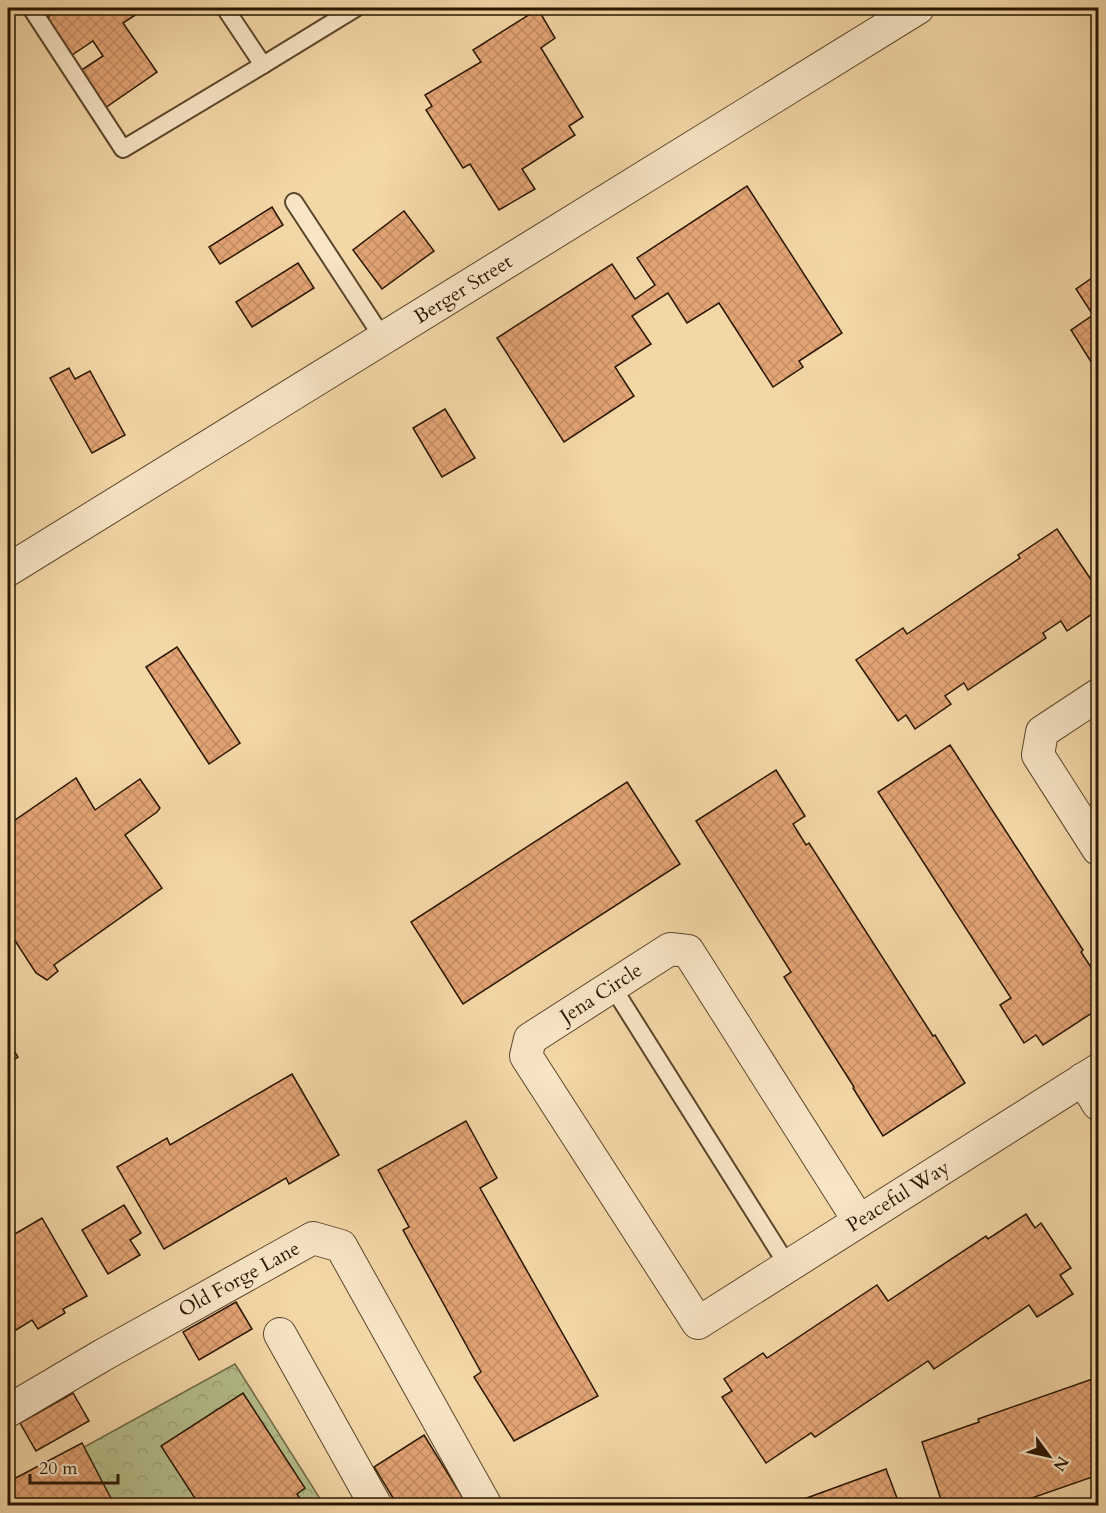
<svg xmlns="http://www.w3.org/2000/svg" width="1106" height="1513" viewBox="0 0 1106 1513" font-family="Cardo,serif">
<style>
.park{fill:url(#park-crowns);stroke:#6f6a46;stroke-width:1.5}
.building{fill:url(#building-cross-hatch);stroke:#291600;stroke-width:1.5}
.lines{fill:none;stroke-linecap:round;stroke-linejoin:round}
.service-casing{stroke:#5c462a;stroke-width:20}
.minor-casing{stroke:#5c462a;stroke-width:34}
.service{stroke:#f8e5c6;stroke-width:16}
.minor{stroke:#f8e5c6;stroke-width:32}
.labels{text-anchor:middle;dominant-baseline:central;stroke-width:5;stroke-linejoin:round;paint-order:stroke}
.street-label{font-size:20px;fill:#291600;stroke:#f8e5c6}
</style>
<defs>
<pattern id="park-crowns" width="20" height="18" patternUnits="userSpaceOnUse" patternTransform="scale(1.5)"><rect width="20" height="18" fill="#b5bf8c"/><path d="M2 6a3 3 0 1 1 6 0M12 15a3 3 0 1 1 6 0" fill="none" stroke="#9ca377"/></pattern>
<pattern id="building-cross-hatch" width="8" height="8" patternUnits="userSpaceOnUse" patternTransform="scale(1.5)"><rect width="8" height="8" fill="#e3a475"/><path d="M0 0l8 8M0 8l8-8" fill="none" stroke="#c38c63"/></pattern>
</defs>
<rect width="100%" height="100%" fill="#f4d7a7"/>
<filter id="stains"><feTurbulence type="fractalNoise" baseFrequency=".00333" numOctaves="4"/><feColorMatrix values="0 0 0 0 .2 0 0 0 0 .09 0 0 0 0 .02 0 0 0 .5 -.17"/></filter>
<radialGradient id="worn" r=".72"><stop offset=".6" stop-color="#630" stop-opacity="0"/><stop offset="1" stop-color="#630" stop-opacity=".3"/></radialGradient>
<path class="park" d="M235,1364l89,141h-316v-16z"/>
<g class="building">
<path d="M51,8h95l-23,15 34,49 -52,36 -25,-37 23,-15 -10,-15 -21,14 -24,-34z"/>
<path d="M538,9l17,29 -14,10 42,69 -14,9 6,9 -53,34 13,20 -36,21 -29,-46 -7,4 -37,-58 6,-4 -7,-11 56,-33 -8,-12z"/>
<path d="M747,186l95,147 -43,28 4,6 -30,20 -54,-84 -32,20 -19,-30 -36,23 19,28 -36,23 19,29 -70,46 -67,-104 115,-74 23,35 20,-14 -18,-27z"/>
<path d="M272,207l11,18 -63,39 -11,-17z"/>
<path d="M404,211l30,40 -52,38 -29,-39z"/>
<path d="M298,263l16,25 -62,39 -16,-25z"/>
<path d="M1098,274v99l-27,-43 22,-15 -17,-26z"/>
<path d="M69,368l6,11 15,-8 35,64 -33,18 -42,-75z"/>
<path d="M445,409l30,49 -33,19 -29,-49z"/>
<path d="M1057,529l41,61v20l-31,21 -6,-10 -18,12 3,5 -78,52 -4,-7 -19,13 6,8 -36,25 -9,-14 -8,6 -42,-61 47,-32 4,6 113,-76 -2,-3z"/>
<path d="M177,647l63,96 -31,21 -63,-97z"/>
<path d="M950,745l133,205 -2,2 17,26v31l-55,36 -7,-10 -12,8 -24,-38 11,-7 -133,-206z"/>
<path d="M776,770l29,46 -12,8 13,21 3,-2 124,193 2,-1 30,48 -82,53 -30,-48 1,-1 -70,-110 7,-5 -95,-151z"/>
<path d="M76,778l19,32 45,-31 20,29 -3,4 -32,23 37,53 -108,77 4,6 -11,9 -11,-7 -28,-43v-105z"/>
<path d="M627,782l53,82 -217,140 -52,-82z"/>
<path d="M8,1041l10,16 -10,7z"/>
<path d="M292,1074l47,81 -50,29 -3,-6 -122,71 -47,-82 50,-29 3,7z"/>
<path d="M466,1121l31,57 -17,10 118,208 -84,45 -40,-64 7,-5 -78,-142 6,-3 -31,-57z"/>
<path d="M124,1205l17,28 -11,7 10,15 -32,19 -26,-44z"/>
<path d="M1026,1214l9,14 6,-5 30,45 -11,7 13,19 -36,23 -8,-12 -95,64 -6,-8 -113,76 -4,-4 -45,30 -44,-66 10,-6 -8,-12 39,-26 4,5 110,-73 11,16 98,-65 2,3z"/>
<path d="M42,1218l45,78 -24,13 2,4 -27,16 -6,-9 -24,15v-97z"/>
<path d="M236,1302l16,27 -53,31 -16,-28z"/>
<path d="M1098,1377v98l-89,31h-66l-21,-64 57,-20 -1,-3z"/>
<path d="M73,1393l16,28 -53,30 -16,-28z"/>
<path d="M243,1393l62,95 -8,6 8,12h-105l-39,-60z"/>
<path d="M424,1435l44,71h-70l-24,-39z"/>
<path d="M82,1443l33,63h-107v-24z"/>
<path d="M886,1469l14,37h-93l-3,-7z"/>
</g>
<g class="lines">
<g class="service-casing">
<g id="service">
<path d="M31,8l92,141 140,-84 93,-57"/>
<path d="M225,8l38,57"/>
<path d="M294,202l89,136"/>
<path d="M612,986l176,280"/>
</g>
</g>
<g class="minor-casing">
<g id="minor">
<path d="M8,570l910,-562"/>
<path d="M1098,695l-56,37 -4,23 60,94"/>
<path d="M1083,1079l15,25"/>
<path d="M859,1221l-171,-270 -18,-2 -140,90 -4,17 172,267 400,-253"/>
<path d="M280,1334l96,172"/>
<path d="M8,1411l95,-56 210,-117 28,8 145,260"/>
</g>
</g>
<use href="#service" class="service"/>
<use href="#minor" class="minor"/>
</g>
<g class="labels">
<g class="street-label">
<text transform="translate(463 289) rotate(-32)">Berger Street</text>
<text transform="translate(601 993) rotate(-33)">Jena Circle</text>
<text transform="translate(898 1196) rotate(-32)">Peaceful Way</text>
<text transform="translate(239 1279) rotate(-29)">Old Forge Lane</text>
</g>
</g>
<rect width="1106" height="1513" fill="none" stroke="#f4d7a7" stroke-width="30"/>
<rect x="9" y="9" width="1088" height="1495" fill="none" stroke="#291600" stroke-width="3"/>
<rect x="15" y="15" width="1076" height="1483" fill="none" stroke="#291600" stroke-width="1.5"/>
<g transform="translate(1049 1456) rotate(123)" stroke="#f8e5c6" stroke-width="4.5" paint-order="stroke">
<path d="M0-4.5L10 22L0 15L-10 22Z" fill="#291600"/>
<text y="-9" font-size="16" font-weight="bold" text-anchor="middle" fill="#291600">N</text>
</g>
<path d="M30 1474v9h88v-9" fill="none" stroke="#291600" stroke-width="3"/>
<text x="39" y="1474" font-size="18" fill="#291600" stroke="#f8e5c6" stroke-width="4.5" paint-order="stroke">20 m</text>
<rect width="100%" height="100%" filter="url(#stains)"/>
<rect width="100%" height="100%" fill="url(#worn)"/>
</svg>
